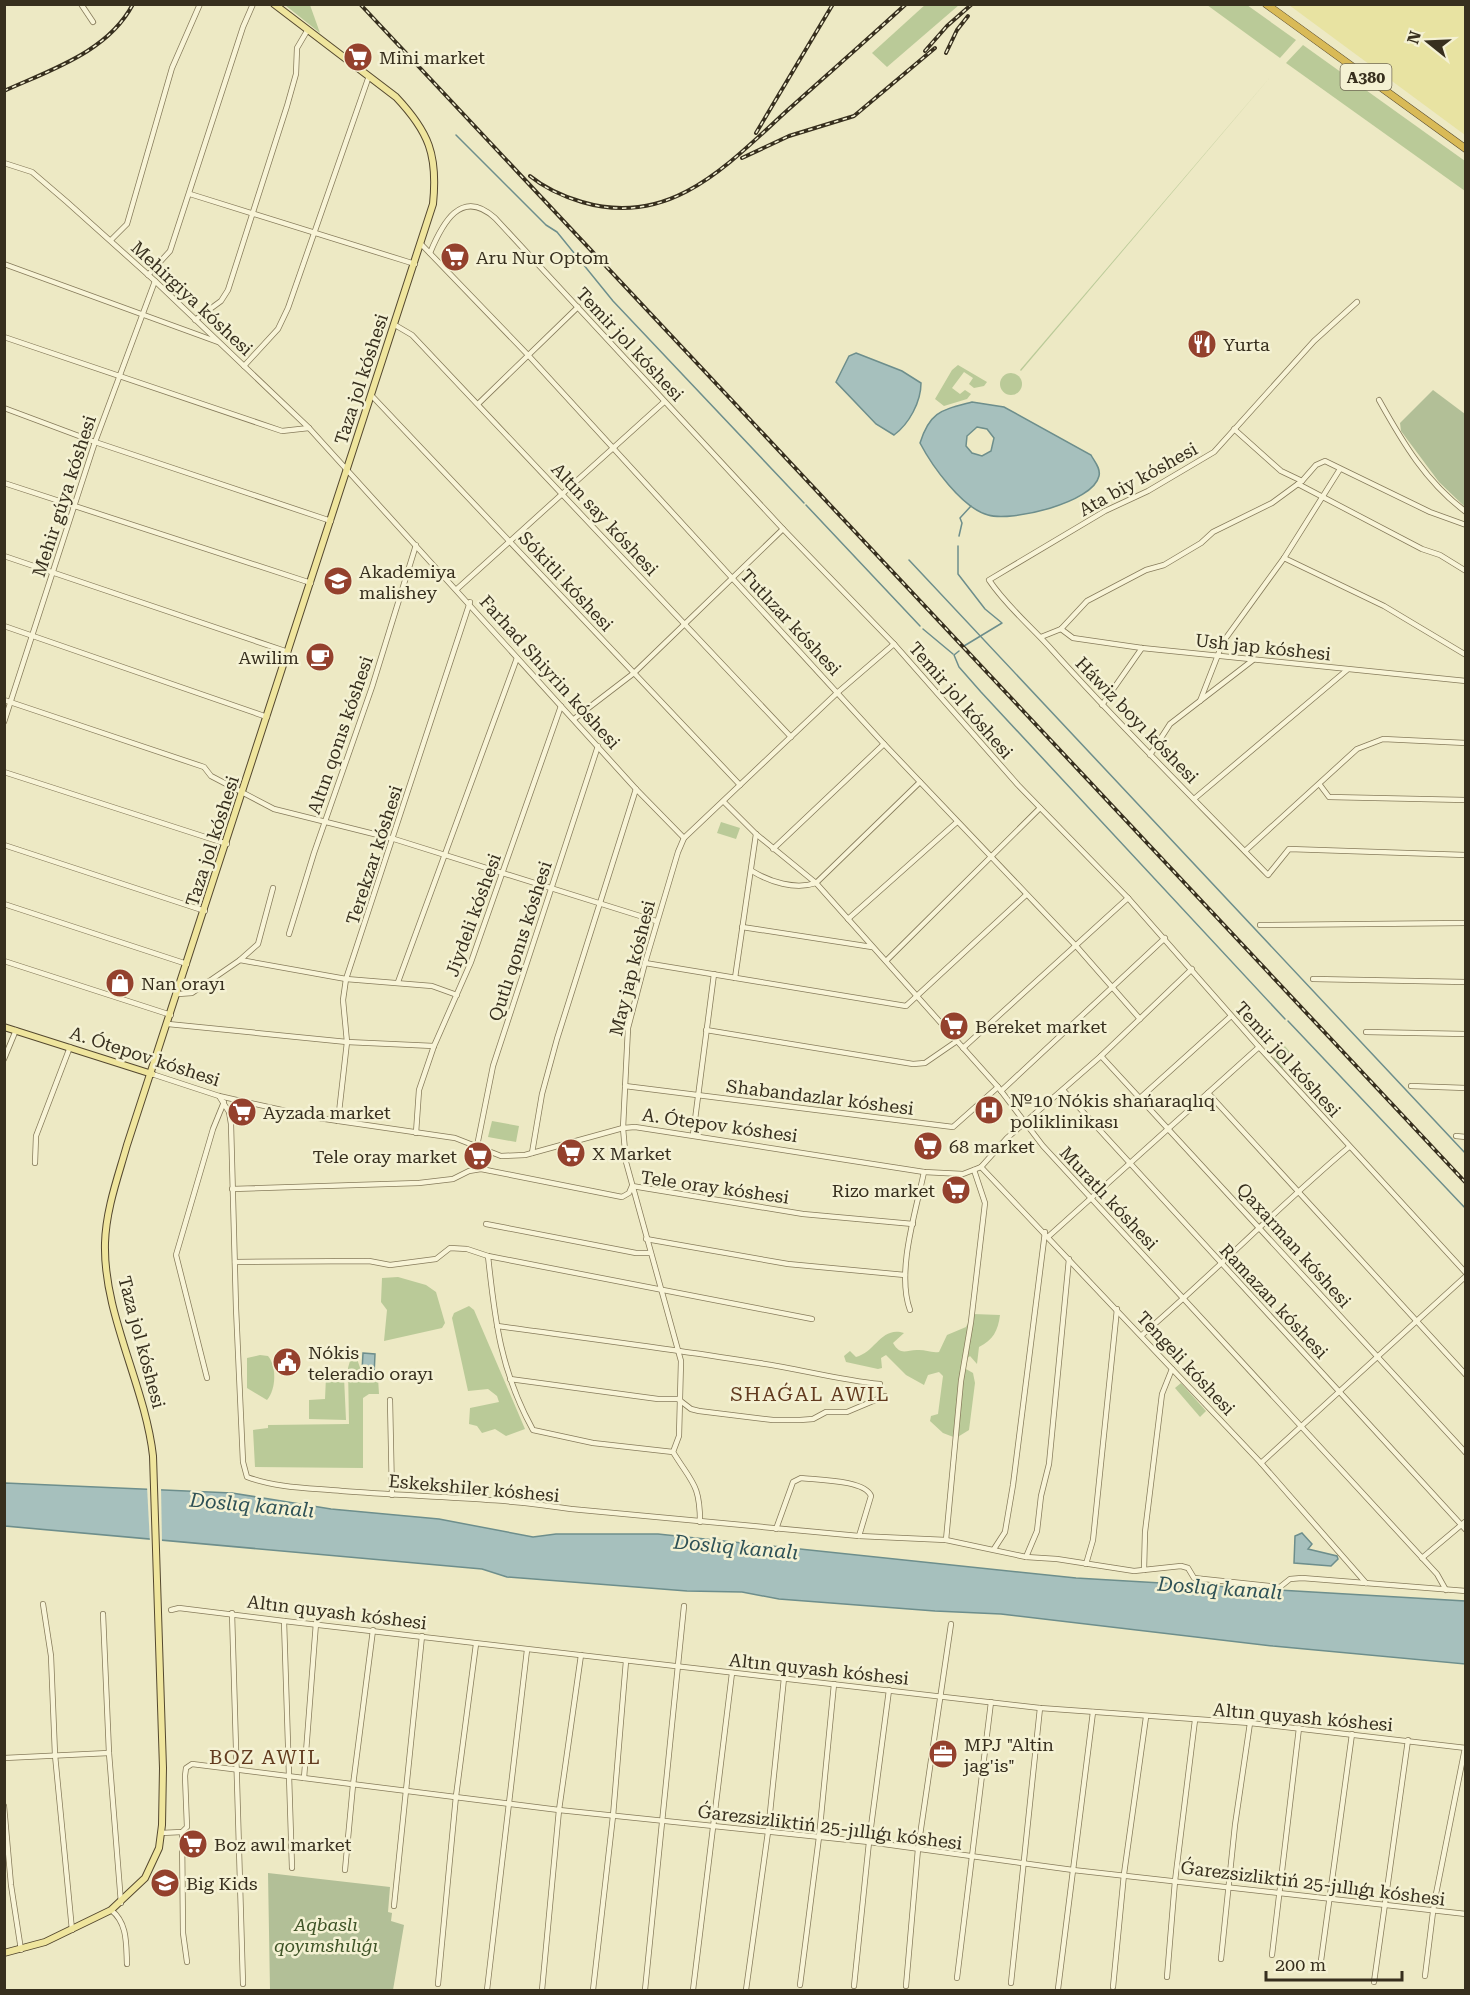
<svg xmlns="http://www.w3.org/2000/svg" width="1470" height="1995" viewBox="0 0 1470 1995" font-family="'Roboto Serif',serif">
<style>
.green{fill:#baca98}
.sand{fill:#e8e3a2}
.cemetery{fill:#b2bf97}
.water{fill:#a6c0bd;stroke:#6d8e8c;stroke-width:1.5;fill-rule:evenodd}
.pier{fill:#ede9c4}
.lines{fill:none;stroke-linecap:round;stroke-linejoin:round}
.stream{stroke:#6d8e8c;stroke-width:1.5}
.minor-casing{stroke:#867b5b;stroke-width:6}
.major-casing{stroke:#54482f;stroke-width:8}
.highway-casing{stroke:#54482f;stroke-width:8}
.minor{stroke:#f8f4d7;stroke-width:4.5}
.major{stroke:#efe59d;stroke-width:6}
.highway{stroke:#d9ba57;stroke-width:7}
.rail-casing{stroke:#372f1e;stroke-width:4}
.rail{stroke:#f4f1d3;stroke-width:1.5;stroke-dasharray:4.5;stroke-linecap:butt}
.labels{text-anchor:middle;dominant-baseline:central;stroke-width:5;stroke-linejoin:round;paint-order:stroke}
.shield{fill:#f4f1d3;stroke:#706954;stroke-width:1.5}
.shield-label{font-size:16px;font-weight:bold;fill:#372f1e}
.poi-label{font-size:18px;fill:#372f1e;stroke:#f4f1d3;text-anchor:start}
.street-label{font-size:18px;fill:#372f1e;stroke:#f4f1d3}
.park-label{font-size:18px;font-style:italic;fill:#3e5326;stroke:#f4f1d3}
.neighbourhood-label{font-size:20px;letter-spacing:1.5px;fill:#623b1f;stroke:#f4f1d3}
.water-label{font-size:20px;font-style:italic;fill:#2e5156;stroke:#f4f1d3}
</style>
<rect width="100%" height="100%" fill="#ede9c4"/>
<g class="green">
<path d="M926,4l33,1 -72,62 -15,-14z"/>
<path d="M285,5h25l10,28z"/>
<path d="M1207,5h40l49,35 -16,18z"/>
<path d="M1303,45l162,116v30l-179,-128z"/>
<path d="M1272,75l-251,296 -1,-1z"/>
<path d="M958,365l29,17 -3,4 -10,2 -5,-4 4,-6 -9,-6 -12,16 8,6 5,-4 6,4 -4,5 -23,7 -9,-7 17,-29z"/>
<circle cx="1011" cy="384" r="11"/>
<path d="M721,822l19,6 -4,11 -19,-6z"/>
<path d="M1285,1046l9,11 -12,12 -9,-11z"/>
<path d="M492,1121l27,5 -3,16 -28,-5z"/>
<path d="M398,1277l28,8 10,7 9,31 -3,5 -58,13 3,-31 -6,-8 1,-24z"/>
<path d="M469,1306l5,4 51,119 -19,7 -11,-7 -13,4 -5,-7 -8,-2 1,-16 29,-6 -2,-6 -9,-7 -20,2 -16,-73 2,-5z"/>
<path d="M973,1314l27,1c-2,16 -7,25 -21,32l-2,17 -7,-8 -7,6 3,7 7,4 2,10 -6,47 -13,8 -13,-5 -13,-12 1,-5 7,-2 5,-38 -4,-4 -11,3 -4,10 -18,-10 -20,-20 -5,3 1,10 -4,1 -32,-7 -2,-6 6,-5 6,6c20,-5 25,-31 48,-24l-11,10c8,14 14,6 26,7 7,0 12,3 20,2l8,-17 19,-8z"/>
<path d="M260,1355l8,1c9,11 8,33 -1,44l-20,-12v-30z"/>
<path d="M357,1359l6,17 8,4 7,-2 1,16h-10l-6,4v70l-108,-1 -2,-37 15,-2v-3l81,-1 -1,-56 2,-7z"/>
<path d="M326,1377h18l2,43 -37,-1v-19l16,-1z"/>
<path d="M1181,1383l25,28 -6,6 -25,-29z"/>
</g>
<path class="sand" d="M1289,5h176v130z"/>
<g class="cemetery">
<path d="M1433,390l32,24v93l-26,-25 -38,-51 -1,-8z"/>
<path d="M268,1873l122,14 -2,25 4,1 -1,8 13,4 -11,65h-123z"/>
</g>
<g class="water">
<path d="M856,353l46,18 19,12c0,19 -12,41 -27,52l-18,-11 -40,-42 13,-26z"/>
<path d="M972,402l32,5 87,48c3,6 10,13 8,21 -6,27 -88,46 -111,39 -26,-7 -56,-49 -68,-72 10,-32 22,-33 52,-41zM977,427l10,2 7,9 -3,13 -9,5 -10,-3 -6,-7 1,-10z"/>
<path d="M363,1353l12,1 -1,22h-8l-4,-5z"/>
<path d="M5,1483l227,10 99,16 108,10 94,18 23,-3h102l418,44 389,23v63l-192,-18 -272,-32 -66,-3 -156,-12 -37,-7 -55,-1 -180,-14 -25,-8 -477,-43z"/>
<path d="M1302,1533l10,11 -4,5 29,7 1,3 -7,7 -37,-3 1,-27z"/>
</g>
<path class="pier" d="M147,1486l14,1 1,57 -12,-1z"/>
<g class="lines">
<g class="stream">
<path d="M456,135l90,90 11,7 56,69 191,202"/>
<path d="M806,505l114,121"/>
<path d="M959,536l3,-13 -2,-5 11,-12"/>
<path d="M958,546v28l27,35 17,14 -38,23"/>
<path d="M909,560l557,594"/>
<path d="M923,629l30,25"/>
<path d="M959,651l-5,4 5,12 22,25 304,327"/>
<path d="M1288,1021l178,188"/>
</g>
<g class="minor-casing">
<g id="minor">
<path d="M81,4l12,18"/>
<path d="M4,163l28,9 35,30 88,79 154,147 327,361 48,49"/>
<path d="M190,194l225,70"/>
<path d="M111,240l16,-16 45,-156 28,-64"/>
<path d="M421,244l107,111 356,389 193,203 63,72"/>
<path d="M430,253c12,-29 31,-66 65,-35l288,311 111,115 124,141 110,113 131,149 207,226"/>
<path d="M4,264l214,78"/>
<path d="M148,275l22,-24 73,-224 10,-23"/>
<path d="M1357,302l-43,39 -100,111 -66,39 -43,20 -116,69c18,27 43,47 64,71 69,77 143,150 215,224l21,-26 177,6"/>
<path d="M195,320l26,-19 7,-11 59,-184 9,-32 1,-26 10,-17"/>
<path d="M395,325l17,10 379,402"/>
<path d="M4,337l278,94 27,-3"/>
<path d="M244,366l34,-37 10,-21 81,-232"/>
<path d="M372,396l368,389"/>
<path d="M1379,400c24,43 47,82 87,112"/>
<path d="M478,404l100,-97"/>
<path d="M4,408l91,34 236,79"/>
<path d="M1234,429l47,42 21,10"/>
<path d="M4,483l307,100"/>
<path d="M1298,484l124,65 18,6 26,16"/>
<path d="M4,556l284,96"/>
<path d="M1284,558l100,48 82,49"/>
<path d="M457,589l207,-187"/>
<path d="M4,626l263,91"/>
<path d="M1061,629l12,9 69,10 324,33"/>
<path d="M1041,637l20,-8 26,-28 59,-31 18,-5 37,-22 12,-11 59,-29 30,-22 14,-16 9,-4 105,51 36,13"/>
<path d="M4,700l200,67 7,9 63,33 120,30 262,82"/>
<path d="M1200,701l23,-59 61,-84 56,-89"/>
<path d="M1102,705l40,-57"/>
<path d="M574,719l60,-46 149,-144"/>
<path d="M4,722l91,-280 60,-161"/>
<path d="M1150,755l20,-31 83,-64"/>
<path d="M4,772l223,72"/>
<path d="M1320,785l9,12 137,3"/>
<path d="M1194,799l153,-129"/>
<path d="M724,802l32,32 60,49 182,204 45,59 394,428 9,16"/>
<path d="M4,845l201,66"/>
<path d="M773,849l111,-105"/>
<path d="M1245,851l112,-102 26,-10 83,4"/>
<path d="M752,871c18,11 43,19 64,12l104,-101"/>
<path d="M4,904l183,60"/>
<path d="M848,919l109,-97"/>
<path d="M1260,925l206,-2"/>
<path d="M742,927l130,20"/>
<path d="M289,934l25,-81 58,-166 44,-142"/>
<path d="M240,960l106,19 86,7 25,9"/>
<path d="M4,961l167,54"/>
<path d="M886,961l154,-153"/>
<path d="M645,963l261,43 120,-111"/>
<path d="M735,978l21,-144"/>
<path d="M1313,979l153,3"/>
<path d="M398,982l119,-324"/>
<path d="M178,994l14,-1 48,-33 18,-16 15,-56"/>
<path d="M168,1024l179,18 87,4"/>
<path d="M706,1030l207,34 12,-1 32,-22"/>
<path d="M1366,1032l100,2"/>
<path d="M963,1048l165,-150"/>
<path d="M1101,1056l365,397"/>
<path d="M4,1059l12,-29"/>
<path d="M152,1074l67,22 99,22 137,20 46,18 24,-1 98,-27 12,-1 289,45 39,2 18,-7 26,-29 94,-82 91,-87"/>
<path d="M625,1086l328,41 45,-40"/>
<path d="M1411,1086l55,2"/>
<path d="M1063,1090l403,440"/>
<path d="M1001,1091l164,-153"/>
<path d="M1208,1093l258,282"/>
<path d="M219,1096l10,16 2,12 5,184 7,154 4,15c30,11 64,11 95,14 76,6 154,6 229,18l288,27 87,4 80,17 31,2 77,12 47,-5 7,2 6,10 86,9 10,-8 12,-1 164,13"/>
<path d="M1140,1098l91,-82"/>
<path d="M338,1121l9,-79 -4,-42 3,-21 124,-377"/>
<path d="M416,1133l3,-43 15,-44 37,-84 90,-256"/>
<path d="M693,1135l21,-161"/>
<path d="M1456,1136l10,1"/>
<path d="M477,1146l16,-80 105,-320"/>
<path d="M532,1153l10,-59 15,-55 79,-250"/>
<path d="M35,1163l1,-27 34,-89"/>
<path d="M981,1167l280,296 105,120"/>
<path d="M232,1189l187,-6 34,-4 16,-8 12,-2 141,28 7,-4 3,-7 171,28 110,10"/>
<path d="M486,1224l150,29h13"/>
<path d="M1049,1236l210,-189"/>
<path d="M646,1239l142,25 117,11"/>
<path d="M488,1256c7,66 13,116 45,174l60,13 80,9"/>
<path d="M235,1262l134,-1 21,4 46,-6 14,-11 17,1 21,7 324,63"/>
<path d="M910,1310c-14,-38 6,-99 14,-138"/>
<path d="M497,1326c88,12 175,23 262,37 41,6 80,17 121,21"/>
<path d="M1142,1335c71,-61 136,-128 207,-188"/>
<path d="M207,1378l-31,-123 37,-126 11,-27"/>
<path d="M510,1379l148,20h20l13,10 8,2 74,9h27l13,-1 13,-7h21l38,-16"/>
<path d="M390,1400l2,95"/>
<path d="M1261,1463l205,-187"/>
<path d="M700,1522c0,-38 -8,-39 -27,-70l6,-16 2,-75 -55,-199 -3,-34 5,-100 17,-65 33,-111 6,-14 153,-145 57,-49"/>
<path d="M776,1529l17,-47 8,-4c17,2 64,2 70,18l-12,40"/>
<path d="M946,1540l15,-159 10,-59 14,-119 -11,-33"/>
<path d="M994,1549l11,-17 8,-47 32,-253"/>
<path d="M1026,1557l11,-26 4,-35 8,-32 20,-205"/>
<path d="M1422,1558l44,-37"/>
<path d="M1086,1564l7,-24 24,-231"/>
<path d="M1144,1570l1,-38 17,-138 10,-25"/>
<path d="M43,1604l8,52 4,99 17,175"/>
<path d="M171,1610l8,-2 105,13 756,87 210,15 216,25"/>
<path d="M232,1613l11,371"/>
<path d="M103,1614l6,139 12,150"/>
<path d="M284,1621l8,247"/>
<path d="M4,1758l105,-5"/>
<path d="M304,1778l12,-155"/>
<path d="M4,1806l7,79 10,65"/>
<path d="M182,1832l1,101 4,29"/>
<path d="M161,1833l21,-1 5,-5 -2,-51 1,-8 6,-4 367,46 310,32 204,28 393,44"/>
<path d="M345,1870l8,-85 20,-155"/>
<path d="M394,1906l28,-270"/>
<path d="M111,1910c17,13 15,35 16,54"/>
<path d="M1272,1955l27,-227"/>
<path d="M1221,1959l14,-134 15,-102"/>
<path d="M1320,1968l32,-234"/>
<path d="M1425,1976l9,-72 31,-156"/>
<path d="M1167,1977l8,-96 20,-161"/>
<path d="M957,1978l34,-276"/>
<path d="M1374,1982l34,-242"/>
<path d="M1011,1983l29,-275"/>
<path d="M438,1984l18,-188 20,-152"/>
<path d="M800,1985l19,-148 15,-153"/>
<path d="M854,1986l15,-144 20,-152"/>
<path d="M906,1986l12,-137 33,-225"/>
<path d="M1113,1987l11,-113 22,-157"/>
<path d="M1058,1989l35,-277"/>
<path d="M487,1990l40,-340"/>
<path d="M542,1990l17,-180 22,-155"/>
<path d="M593,1990l20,-174 13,-155"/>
<path d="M645,1990l39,-384"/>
<path d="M693,1990l39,-317"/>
<path d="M746,1990l22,-158 16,-154"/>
</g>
</g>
<g class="major-casing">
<g id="major">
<path d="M4,1027l148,47"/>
<path d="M4,1953l41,-11 66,-32 34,-32 14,-30 3,-23 1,-57 -10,-312c-8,-71 -50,-142 -48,-213 1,-34 13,-66 22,-98l306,-941c5,-49 -4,-72 -37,-107l-122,-93"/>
</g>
</g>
<g class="highway-casing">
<path id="highway" d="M1266,4l200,145"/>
</g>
<use href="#minor" class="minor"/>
<use href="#major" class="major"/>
<use href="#highway" class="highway"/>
<g class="rail-casing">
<g id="rail">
<path d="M360,4l1106,1179"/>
<path d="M925,51l22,-25 25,-22"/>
<path d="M946,53l11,-23 11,-14"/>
<path d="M4,91c46,-21 104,-39 129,-87"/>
<path d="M756,133l77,-129"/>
<path d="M742,158l47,-22 65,-20 81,-68"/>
<path d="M530,176c16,13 32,20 52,26 90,27 148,-40 208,-94 39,-35 78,-69 116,-104"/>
</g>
</g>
<use href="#rail" class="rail"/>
</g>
<defs>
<g id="supermarket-disc" transform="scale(1.5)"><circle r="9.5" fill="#94412d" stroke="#f4f1d3"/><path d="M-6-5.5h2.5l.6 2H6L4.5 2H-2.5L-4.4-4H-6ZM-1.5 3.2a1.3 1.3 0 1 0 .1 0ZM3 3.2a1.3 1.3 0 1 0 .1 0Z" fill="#fff"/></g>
<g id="restaurant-disc" transform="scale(1.5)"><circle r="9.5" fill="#94412d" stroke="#f4f1d3"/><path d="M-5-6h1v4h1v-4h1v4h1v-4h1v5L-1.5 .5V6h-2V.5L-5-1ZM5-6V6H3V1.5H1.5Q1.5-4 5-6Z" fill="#fff"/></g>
<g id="school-disc" transform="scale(1.5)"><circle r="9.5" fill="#94412d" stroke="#f4f1d3"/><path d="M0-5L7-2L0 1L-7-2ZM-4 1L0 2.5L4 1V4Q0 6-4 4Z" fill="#fff"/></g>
<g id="cafe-disc" transform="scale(1.5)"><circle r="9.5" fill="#94412d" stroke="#f4f1d3"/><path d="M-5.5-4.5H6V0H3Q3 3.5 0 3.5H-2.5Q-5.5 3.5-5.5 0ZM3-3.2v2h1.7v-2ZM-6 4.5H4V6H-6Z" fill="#fff"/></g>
<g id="shop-disc" transform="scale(1.5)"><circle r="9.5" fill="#94412d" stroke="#f4f1d3"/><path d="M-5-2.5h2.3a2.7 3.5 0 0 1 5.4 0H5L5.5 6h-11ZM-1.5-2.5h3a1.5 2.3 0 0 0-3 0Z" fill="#fff"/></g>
<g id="hospital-disc" transform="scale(1.5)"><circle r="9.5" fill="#94412d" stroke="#f4f1d3"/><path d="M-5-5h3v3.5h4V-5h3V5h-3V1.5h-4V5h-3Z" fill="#fff"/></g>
<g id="civic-disc" transform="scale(1.5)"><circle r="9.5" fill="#94412d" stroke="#f4f1d3"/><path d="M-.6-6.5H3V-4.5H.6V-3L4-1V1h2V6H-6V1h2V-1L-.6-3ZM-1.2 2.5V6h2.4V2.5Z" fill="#fff"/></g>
<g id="office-disc" transform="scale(1.5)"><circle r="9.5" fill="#94412d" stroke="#f4f1d3"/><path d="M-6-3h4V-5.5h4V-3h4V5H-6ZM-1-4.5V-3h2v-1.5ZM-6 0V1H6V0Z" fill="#fff"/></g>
</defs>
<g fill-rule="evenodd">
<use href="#supermarket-disc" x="358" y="57"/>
<use href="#supermarket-disc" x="455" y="257"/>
<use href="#restaurant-disc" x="1202" y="344"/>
<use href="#school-disc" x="338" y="581"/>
<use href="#cafe-disc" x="320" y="657"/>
<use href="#shop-disc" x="120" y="983"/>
<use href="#supermarket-disc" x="954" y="1026"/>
<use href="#hospital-disc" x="989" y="1110"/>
<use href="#supermarket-disc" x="242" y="1112"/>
<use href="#supermarket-disc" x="928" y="1146"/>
<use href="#supermarket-disc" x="571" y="1153"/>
<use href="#supermarket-disc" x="478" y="1156"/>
<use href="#supermarket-disc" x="956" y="1190"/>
<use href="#civic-disc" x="287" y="1362"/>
<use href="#office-disc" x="943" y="1754"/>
<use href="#supermarket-disc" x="193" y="1844"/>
<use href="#school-disc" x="165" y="1883"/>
</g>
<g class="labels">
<rect class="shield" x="1340.5" y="64" width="51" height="26" rx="4.5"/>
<g class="shield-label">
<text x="1366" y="77">A380</text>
</g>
<g class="poi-label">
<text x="379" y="57">Mini market</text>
<text x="476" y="257">Aru Nur Optom</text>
<text x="1223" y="344">Yurta</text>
<text x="359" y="571">Akademiya<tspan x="359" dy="21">malishey</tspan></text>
<text x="299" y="657" text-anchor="end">Awilim</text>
<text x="141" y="983">Nan orayı</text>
<text x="975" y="1026">Bereket market</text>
<text x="1010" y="1100">№10 Nókis shańaraqlıq<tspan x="1010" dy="21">poliklinikası</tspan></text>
<text x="263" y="1112">Ayzada market</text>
<text x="949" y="1146">68 market</text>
<text x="592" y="1153">X Market</text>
<text x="457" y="1156" text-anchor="end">Tele oray market</text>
<text x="935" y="1190" text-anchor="end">Rizo market</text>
<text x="308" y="1352">Nókis<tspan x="308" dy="21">teleradio orayı</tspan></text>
<text x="964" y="1744">MPJ "Altin<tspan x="964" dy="21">jag'is"</tspan></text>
<text x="214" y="1844">Boz awıl market</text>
<text x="186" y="1883">Big Kids</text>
</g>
<g class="street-label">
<text transform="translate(192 298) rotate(43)">Mehirgiya kóshesi</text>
<text transform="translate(630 344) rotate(47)">Temir jol kóshesi</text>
<text transform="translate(361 379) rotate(-72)">Taza jol kóshesi</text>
<text transform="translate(1138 479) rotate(-29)">Ata biy kóshesi</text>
<text transform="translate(64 496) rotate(-72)">Mehir gúyа kóshesi</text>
<text transform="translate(605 519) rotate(47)">Altın say kóshesi</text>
<text transform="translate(566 581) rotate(47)">Sókitli kóshesi</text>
<text transform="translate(791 622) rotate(47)">Tutlızar kóshesi</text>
<text transform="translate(1263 647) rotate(6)">Ush jap kóshesi</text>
<text transform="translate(550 672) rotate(48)">Farhad Shiyrin kóshesi</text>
<text transform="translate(961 700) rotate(49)">Temir jol kóshesi</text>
<text transform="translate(1137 720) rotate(46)">Háwiz boyı kóshesi</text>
<text transform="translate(340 735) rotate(-71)">Altın qonıs kóshesi</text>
<text transform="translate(212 841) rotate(-72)">Taza jol kóshesi</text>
<text transform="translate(374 855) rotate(-72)">Terekzar kóshesi</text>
<text transform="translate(473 915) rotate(-70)">Jiydeli kóshesi</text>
<text transform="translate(520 941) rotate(-72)">Qutlı qonıs kóshesi</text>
<text transform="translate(632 968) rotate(-76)">May jap kóshesi</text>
<text transform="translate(145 1056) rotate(18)">A. Ótepov kóshesi</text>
<text transform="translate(1288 1059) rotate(48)">Temir jol kóshesi</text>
<text transform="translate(820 1097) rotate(7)">Shabandazlar kóshesi</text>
<text transform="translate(720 1125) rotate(8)">A. Ótepov kóshesi</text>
<text transform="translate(715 1187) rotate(8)">Tele oray kóshesi</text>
<text transform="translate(1109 1198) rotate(47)">Muratlı kóshesi</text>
<text transform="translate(1294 1245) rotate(48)">Qaxarman kóshesi</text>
<text transform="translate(1274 1301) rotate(47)">Ramazan kóshesi</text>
<text transform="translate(142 1342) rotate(75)">Taza jol kóshesi</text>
<text transform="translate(1186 1363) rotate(47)">Tengeli kóshesi</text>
<text transform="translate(474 1488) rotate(5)">Eskekshiler kóshesi</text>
<text transform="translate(337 1612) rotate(7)">Altın quyash kóshesi</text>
<text transform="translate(819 1669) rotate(6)">Altın quyash kóshesi</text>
<text transform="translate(1303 1717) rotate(5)">Altın quyash kóshesi</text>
<text transform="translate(830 1827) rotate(7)">Ǵarezsizliktiń 25-jıllıǵı kóshesi</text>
<text transform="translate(1313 1883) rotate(7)">Ǵarezsizliktiń 25-jıllıǵı kóshesi</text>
</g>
<g class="park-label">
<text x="326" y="1924">Aqbaslı<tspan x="326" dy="21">qoyımshılıǵı</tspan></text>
</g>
<g class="neighbourhood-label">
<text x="810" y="1394">SHAǴAL AWIL</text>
<text x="265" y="1757">BOZ AWIL</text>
</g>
<g class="water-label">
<text transform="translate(252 1505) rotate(5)">Doslıq kanalı</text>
<text transform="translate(736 1547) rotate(5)">Doslıq kanalı</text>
<text transform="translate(1220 1588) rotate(4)">Doslıq kanalı</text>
</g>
</g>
<rect width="1470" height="1995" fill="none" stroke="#372f1e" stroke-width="12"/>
<g transform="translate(1428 42) rotate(288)" stroke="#f4f1d3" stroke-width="4.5" paint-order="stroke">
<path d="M0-4.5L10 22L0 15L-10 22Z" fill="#372f1e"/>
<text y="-9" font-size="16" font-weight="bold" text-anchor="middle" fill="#372f1e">N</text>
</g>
<path d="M1266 1971v9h136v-9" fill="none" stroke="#372f1e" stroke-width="3"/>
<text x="1275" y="1971" font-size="18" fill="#372f1e" stroke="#f4f1d3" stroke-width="4.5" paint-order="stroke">200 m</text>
</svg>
